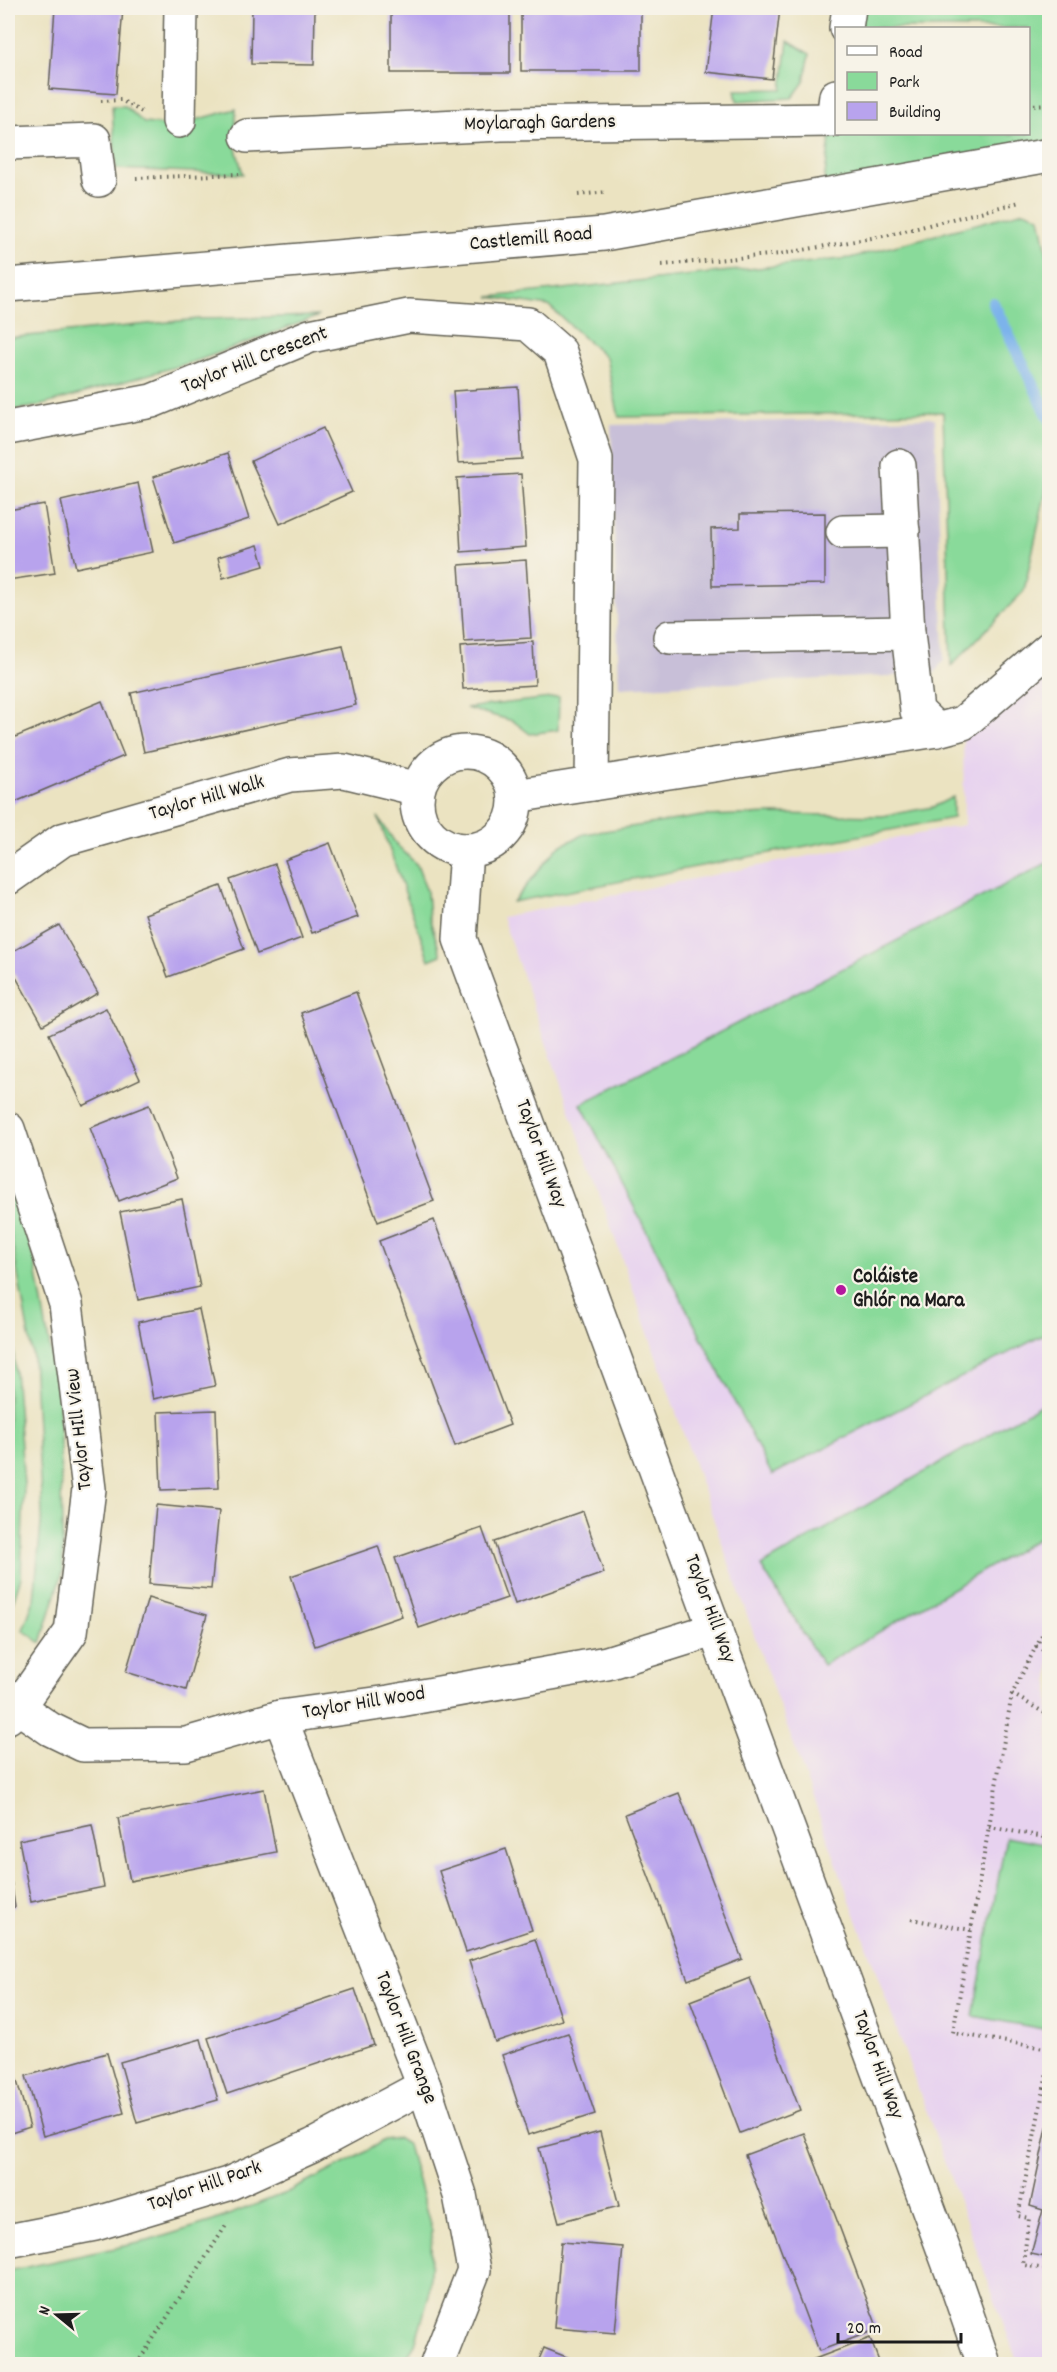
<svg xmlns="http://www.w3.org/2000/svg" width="1057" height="2372" viewBox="0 0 1057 2372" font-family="Dekko,sans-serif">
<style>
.built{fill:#e7d2ef}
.industrial{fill:#c8bfd8}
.green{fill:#89da9a;stroke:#527b5b;stroke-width:1.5}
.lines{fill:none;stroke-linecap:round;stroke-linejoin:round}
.stream{stroke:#7bb3eb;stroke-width:12}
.building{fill:#b8a3ed}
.minor-casing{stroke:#646256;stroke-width:36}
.path{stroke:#646256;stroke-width:4;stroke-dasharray:1.5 4.5;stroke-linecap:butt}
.minor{stroke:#fff;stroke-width:33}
.poi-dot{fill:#b5179e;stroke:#f7f3e8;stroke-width:2}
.labels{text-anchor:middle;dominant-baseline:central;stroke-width:4.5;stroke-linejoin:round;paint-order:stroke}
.street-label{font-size:21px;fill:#1c1c1c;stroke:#f7f3e8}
.poi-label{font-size:21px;font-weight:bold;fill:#1c1c1c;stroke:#f7f3e8;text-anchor:start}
</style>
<rect width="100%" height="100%" fill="#f7f3e8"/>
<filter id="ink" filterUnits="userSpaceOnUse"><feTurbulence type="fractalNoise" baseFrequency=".0167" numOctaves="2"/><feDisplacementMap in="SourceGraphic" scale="12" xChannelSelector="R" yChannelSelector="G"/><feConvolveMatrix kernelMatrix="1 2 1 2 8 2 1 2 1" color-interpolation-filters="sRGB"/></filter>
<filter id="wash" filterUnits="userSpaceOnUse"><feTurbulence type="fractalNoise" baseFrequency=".008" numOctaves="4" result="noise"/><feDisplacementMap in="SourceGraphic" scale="24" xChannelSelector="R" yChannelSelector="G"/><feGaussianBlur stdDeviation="1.35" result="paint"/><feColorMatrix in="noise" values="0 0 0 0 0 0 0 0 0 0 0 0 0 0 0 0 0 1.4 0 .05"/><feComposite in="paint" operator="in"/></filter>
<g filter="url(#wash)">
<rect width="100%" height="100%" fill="#ebe3c1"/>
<path class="built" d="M1049,648v1716h-31l-254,-701 -262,-746 462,-92 -1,-102z"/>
<path class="industrial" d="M935,418l9,241 -10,15 -315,14 -8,-263z"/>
<g class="green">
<path d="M849,8h200v147l-227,41 14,-100v38h192v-106h-182z"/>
<path d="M788,41l22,13 -6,28 -12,16 -55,3 -2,-11 47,-1z"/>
<path d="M112,106h13l19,17 30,3 62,-17 -1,36 8,29 -127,-5z"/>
<path d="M1024,211l16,6 10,50 -1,210 -25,114 -73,75 -8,-254 -324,5 -13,-59 -57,-52 -60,-9 361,-39z"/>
<path d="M319,316l-120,44 -160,46 -31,5v-73l191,-19z"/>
<path d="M559,697l-1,33 -28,4 -17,-13 -47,-13z"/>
<path d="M953,797v21l-440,84 45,-55 26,-13 119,-18 73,-2 106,2 51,-9z"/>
<path d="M378,817l18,27 21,21 10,27 2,25 12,38 -12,5z"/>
<path d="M1049,862v470l-277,143 -191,-371z"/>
<path d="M8,1175l26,82 25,143 4,171 -22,72 -18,-13 11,-30 8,-87 -9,-155 -25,-138z"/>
<path d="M8,1307l3,12 13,166 -3,92 -13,40z"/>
<path d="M1049,1400v132l-226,133 -62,-99z"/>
<path d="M1006,1837l43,8v185l-76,-14z"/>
<path d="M397,2138l11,7 24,86 -3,65 -14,48 -13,20h-394v-93l140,-30 65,-20 75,-29 67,-34 29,-18z"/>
</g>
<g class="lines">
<path class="stream" d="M993,303l57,116"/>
</g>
<g id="blocks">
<g class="building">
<path d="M55,8h68l-7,86 -67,-5z"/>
<path d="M252,8h63l-1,57 -63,-1z"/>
<rect x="521" y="8" width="120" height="63"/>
<path d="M714,8h66l-8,71 -66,-7z"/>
<path d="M510,9v64h-119v-63z"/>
<path d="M518,387l4,72 -64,4 -5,-72z"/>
<path d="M323,428l29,64 -72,32 -29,-63z"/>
<path d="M228,453l21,66 -75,24 -21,-66z"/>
<path d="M521,474l5,73 -65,5 -4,-74z"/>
<path d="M138,483l15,69 -77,16 -15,-67z"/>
<path d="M44,504l11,69 -47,7v-70z"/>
<path d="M825,513v71l-113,2 -1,-57 29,-1v-14z"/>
<path d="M258,545l6,21 -41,12 -5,-21z"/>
<path d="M526,560l5,78 -67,4 -5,-77z"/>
<path d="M533,642l2,43 -72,4 -3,-42z"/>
<path d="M343,646l13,59 -212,47 -13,-59z"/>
<path d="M102,701l22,55 -116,49v-65z"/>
<path d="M330,843l28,74 -46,16 -27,-73z"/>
<path d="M275,864l27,74 -45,16 -27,-74z"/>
<path d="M221,886l23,63 -76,28 -23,-63z"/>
<path d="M59,925l39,68 -55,32 -35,-62v-9z"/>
<path d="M356,992l78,209 -56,21 -77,-209z"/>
<path d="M106,1008l34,71 -57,27 -34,-72z"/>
<path d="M149,1105l28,73 -58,23 -29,-73z"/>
<path d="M182,1199l18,88 -62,13 -18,-88z"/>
<path d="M434,1220l76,205 -55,21 -76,-205z"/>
<path d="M199,1309l16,77 -62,13 -15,-77z"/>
<path d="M216,1410l3,78 -58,2 -3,-78z"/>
<path d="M156,1505l63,6 -8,78 -62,-5z"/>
<path d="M583,1511l21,62 -89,31 -21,-62z"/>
<path d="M482,1528l25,70 -88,30 -24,-70z"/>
<path d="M378,1546l24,70 -87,30 -24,-70z"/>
<path d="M148,1598l59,17 -21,75 -60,-18z"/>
<path d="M264,1789l12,63 -146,29 -12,-63z"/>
<path d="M679,1793l63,166 -54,21 -63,-166z"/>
<path d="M92,1825l12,62 -73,15 -12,-62z"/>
<path d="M506,1849l26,81 -66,22 -27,-81z"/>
<path d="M8,1859l7,48 -7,1z"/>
<path d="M535,1939l27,81 -67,22 -26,-81z"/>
<path d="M750,1978l50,132 -60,23 -50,-132z"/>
<path d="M355,1989l19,56 -147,49 -19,-56z"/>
<path d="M568,2033l27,81 -67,21 -26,-80z"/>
<path d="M201,2039l17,61 -81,23 -17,-61z"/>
<path d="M107,2053l17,60 -81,23 -17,-60z"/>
<path d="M13,2067l17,60 -22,7v-65z"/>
<path d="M1047,2127h3v131l-19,-4 12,-44 -13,-4z"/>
<path d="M600,2132l19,74 -60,16 -20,-74z"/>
<path d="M804,2133l74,196 -59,22 -74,-196z"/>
<path d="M561,2242l62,5 -8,86 -61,-5z"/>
<path d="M870,2338l10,26h-66l-2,-4z"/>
<path d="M544,2348l40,16h-47z"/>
</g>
</g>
</g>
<g filter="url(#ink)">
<use href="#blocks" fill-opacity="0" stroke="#646256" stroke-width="1.5"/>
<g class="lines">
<g class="minor-casing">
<g id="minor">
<path d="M846,28l3,-20"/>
<path d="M179,121l2,-113"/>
<path d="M247,136l254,-12 332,-4 3,-24"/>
<path d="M8,143l86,-3 5,40"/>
<path d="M8,285l596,-51 446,-79"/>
<path d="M8,428l144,-27 158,-65 99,-20 119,8 32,28 36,107 -4,325"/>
<path d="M899,466l9,167 9,78 20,19 26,-7 87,-75"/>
<path d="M843,532l60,-1"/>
<path d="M670,637l238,-4"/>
<circle cx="466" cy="801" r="49"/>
<path d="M515,796l422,-66"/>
<path d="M466,850l-6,89 497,1347 27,78"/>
<path d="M8,878l54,-38 228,-65 54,-4 74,18"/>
<path d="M8,1129l58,175 23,185 -18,143 -53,75 -10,10"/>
<path d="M18,1707l32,22 33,16 103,-1 94,-27 109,-15 218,-39 109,-34"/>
<path d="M280,1717l144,369 36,109 14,75 -37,94"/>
<path d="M8,2241l87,-17 133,-40 84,-38 112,-60"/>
</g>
</g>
<g class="path">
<path d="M101,101l20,-1 21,12"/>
<path d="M1028,105l22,-1"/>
<path d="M136,178l103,-4"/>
<path d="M578,195l29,-3"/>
<path d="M662,265l118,-11 109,-19 131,-33"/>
<path d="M1050,1619l-38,75 -59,339 97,16"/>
<path d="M1036,1646l14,8"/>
<path d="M1012,1694l38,22"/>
<path d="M989,1827l61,11"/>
<path d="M911,1919l60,11"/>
<path d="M1050,2058l-32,158 11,2 -6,47 27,5"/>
<path d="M137,2364l90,-140"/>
</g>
<use href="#minor" class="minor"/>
</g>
</g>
<circle class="poi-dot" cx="841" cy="1290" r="6"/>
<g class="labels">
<g class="street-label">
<text transform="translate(540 124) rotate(-1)">Moylaragh Gardens</text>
<text transform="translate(531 240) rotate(-5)">Castlemill Road</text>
<text transform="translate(255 361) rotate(-21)">Taylor Hill Crescent</text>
<text transform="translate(207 799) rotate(-16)">Taylor Hill Walk</text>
<text transform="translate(540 1154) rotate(70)">Taylor Hill Way</text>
<text transform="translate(80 1429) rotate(-96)">Taylor HIll View</text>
<text transform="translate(709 1609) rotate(70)">Taylor Hill Way</text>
<text transform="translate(364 1704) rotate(-9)">Taylor Hill Wood</text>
<text transform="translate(405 2038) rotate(69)">Taylor Hill Grange</text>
<text transform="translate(877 2065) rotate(70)">Taylor Hill Way</text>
<text transform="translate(205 2187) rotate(-19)">Taylor Hill Park</text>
</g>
<g class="poi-label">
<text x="853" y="1278">Coláiste<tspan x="853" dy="24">Ghlór na Mara</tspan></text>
</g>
</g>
<rect width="1057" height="2372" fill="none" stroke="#f7f3e8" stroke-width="30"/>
<rect x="835" y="27" width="195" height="108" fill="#f7f3e8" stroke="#9f9d96" stroke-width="1.5"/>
<rect x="847" y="46" width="30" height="9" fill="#ffffff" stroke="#9f9d96" stroke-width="1.5"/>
<text x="889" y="57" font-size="18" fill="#1c1c1c">Road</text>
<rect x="847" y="72" width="30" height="18" fill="#89da9a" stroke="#9f9d96" stroke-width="1.5"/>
<text x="889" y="87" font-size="18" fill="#1c1c1c">Park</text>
<rect x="847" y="102" width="30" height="18" fill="#b8a3ed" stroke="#9f9d96" stroke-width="1.5"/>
<text x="889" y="117" font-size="18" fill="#1c1c1c">Building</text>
<g transform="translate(57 2315) rotate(289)" stroke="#f7f3e8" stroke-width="4.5" paint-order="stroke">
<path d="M0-4.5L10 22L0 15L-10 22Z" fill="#1c1c1c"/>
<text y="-9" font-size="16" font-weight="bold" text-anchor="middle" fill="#1c1c1c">N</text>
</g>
<path d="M838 2333v9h123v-9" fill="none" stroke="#1c1c1c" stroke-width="3"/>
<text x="847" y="2333" font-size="18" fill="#1c1c1c" stroke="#f7f3e8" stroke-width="4.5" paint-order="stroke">20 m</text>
</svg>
